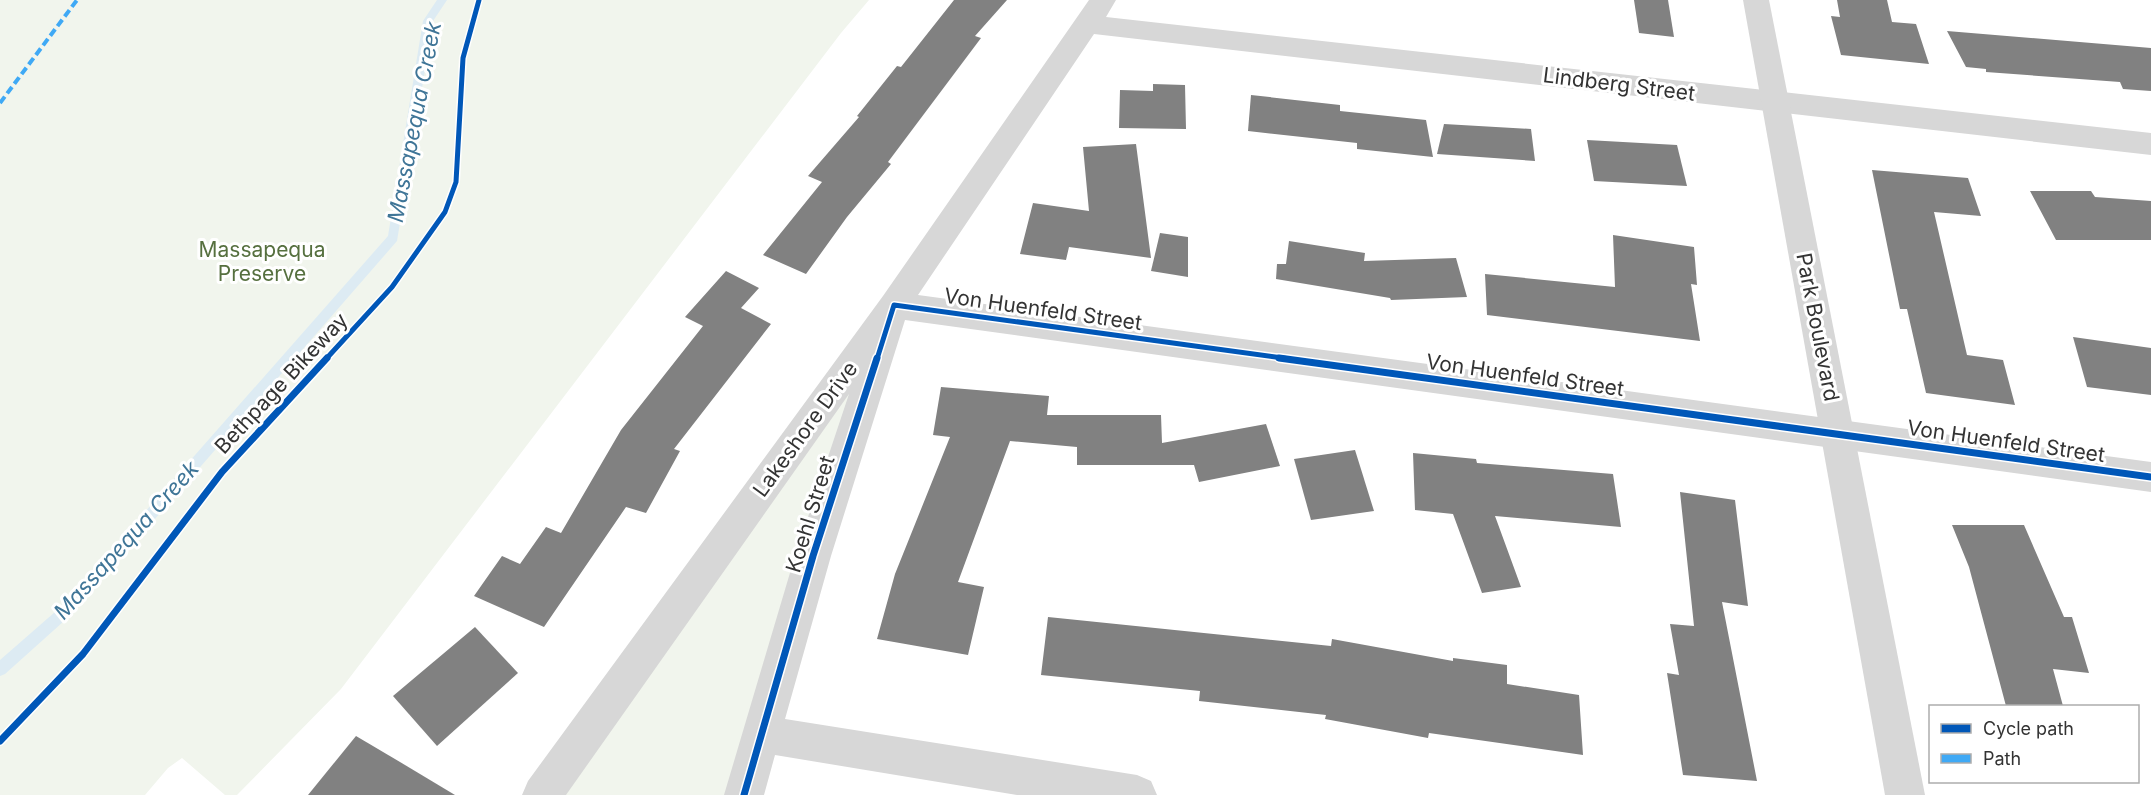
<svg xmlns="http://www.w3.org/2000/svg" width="2151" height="795" viewBox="0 0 2151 795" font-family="Inter,sans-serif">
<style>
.green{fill:#f1f5ed}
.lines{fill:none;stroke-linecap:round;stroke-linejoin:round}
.stream{fill:#ddebf3;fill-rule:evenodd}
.building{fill:#818181}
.minor{fill:#d7d7d7;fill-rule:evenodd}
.tertiary{fill:#d7d7d7;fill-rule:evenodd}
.quiet{stroke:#3fa9f5;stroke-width:4;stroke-dasharray:8 4;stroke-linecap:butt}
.cycleway-far1-casing{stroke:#fff;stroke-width:8}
.cycleway-casing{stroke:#fff;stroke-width:10}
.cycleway-far1{stroke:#0057b8;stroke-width:5}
.cycleway{stroke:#0057b8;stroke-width:7}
.labels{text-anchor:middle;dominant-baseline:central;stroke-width:6;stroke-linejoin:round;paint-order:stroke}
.street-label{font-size:21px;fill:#333;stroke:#fff}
.park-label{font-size:21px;fill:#56703f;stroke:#fff}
.water-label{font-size:22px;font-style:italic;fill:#3f7597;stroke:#fff}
</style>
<rect width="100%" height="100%" fill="#fff"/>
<g class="green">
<path d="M0,0h869l-28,33 -500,656 -104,106h-12l-43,-37 -14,10 -23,27h-145z"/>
<path d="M894,305l-148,490h-204z"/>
</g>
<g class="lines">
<path class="stream" d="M437,0h10l-14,21 -36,220 -324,372 -68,61 -5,2v-16l63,-55 325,-369 35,-215z"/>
</g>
<g class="building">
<path d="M954,0h53l-32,36 6,2 -93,124 3,2 -44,53 -41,57 -43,-19 59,-73 -14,-6 51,-59 -2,-1 40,-50 4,1z"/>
<path d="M1634,0h34l6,37 -35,-4z"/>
<path d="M1837,0h50l5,22 24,2 13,40 -88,-9 -10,-39 9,1z"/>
<path d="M1947,31l204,17v43l-28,-2 -3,-7 -134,-10v-3l-20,-2z"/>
<path d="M1153,84l32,1 1,44 -67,-1 1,-38 33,1z"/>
<path d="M1251,95l89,10v6l86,9 7,37 -76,-8v-6l-109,-12z"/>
<path d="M1444,124l87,5 4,32 -98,-7z"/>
<path d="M1587,140l90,5 10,41 -93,-5z"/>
<path d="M1136,144l15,114 -82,-11 -3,13 -46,-6 13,-51 56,8 -6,-64z"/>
<path d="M1872,170l96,8 13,38 -47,-4 33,143 36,5 12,45 -89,-12 -19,-84h-7z"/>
<path d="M2030,191h61l4,6 56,4v39h-95z"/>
<path d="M1160,233l28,4v40l-37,-6z"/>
<path d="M1613,235l81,12 3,38 -6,-1 9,57 -213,-26 -2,-41 130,13z"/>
<path d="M1289,241l76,12 -1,8 92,-3 11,39 -76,3 -1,-2 -114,-19 1,-15h9z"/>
<path d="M726,271l33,17 -18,20 30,16 -97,125 6,2 -34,62 -20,-6 -82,120 -70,-31 28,-40 18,8 26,-37 15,6 60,-103 82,-104 -18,-9z"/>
<path d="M2073,337l78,11v47l-64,-8z"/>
<path d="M941,387l108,9 -2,19h114l1,28 104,-19 14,42 -81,16 -5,-17h-117v-18l-67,-6 -52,141 26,5 -16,68 -91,-16 18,-65 55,-137 -17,-2z"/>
<path d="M1355,450l19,61 -63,9 -17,-61z"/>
<path d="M1413,453l63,6 1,4 136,11 8,53 -126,-11 26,71 -39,6 -29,-79 -38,-4z"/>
<path d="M1680,492l55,8 13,106 -26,-4 35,179 -74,-6 -16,-102 12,2 -9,-51 24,2z"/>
<path d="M1952,525h72l40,92h8l17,56 -36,-4 10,37h-57l-37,-139z"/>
<path d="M1048,617l283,29 1,-7 121,22v-3l54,7v19l72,11 4,60 -154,-22 -1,5 -103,-19 1,-4 -127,-14 1,-10 -159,-16z"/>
<path d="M475,627l43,46 -81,73 -44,-50z"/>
<path d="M356,736l44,26 55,33h-147z"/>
</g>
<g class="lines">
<path class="minor" d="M1089,0h27l-10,17 1045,116v22l-1057,-121 -176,261 1233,167v30l-1246,-172 -74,236 -46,163 352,56 14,6 6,14h-140l-242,-40 -11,40h-40l71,-239 54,-162 -283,401h-44l6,-14 355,-485z"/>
<path class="tertiary" d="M1743,0h26l156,795h-40z"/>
<path class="quiet" d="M0,103l77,-103"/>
<g class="cycleway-far1-casing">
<g id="cycleway-far1">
<path d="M326,359l66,-72 53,-75 11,-30 7,-124 16,-58"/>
<path d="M877,359l17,-54 396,54"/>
</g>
</g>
<g class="cycleway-casing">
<g id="cycleway">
<path d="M1279,358l872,119"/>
<path d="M0,741l83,-87 139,-182 105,-114"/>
<path d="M744,795l69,-239 64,-198"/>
</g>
</g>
<use href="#cycleway-far1" class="cycleway-far1"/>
<use href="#cycleway" class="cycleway"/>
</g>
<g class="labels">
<g class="street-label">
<text transform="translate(1619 84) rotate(7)">Lindberg Street</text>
<text transform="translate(1043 309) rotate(8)">Von Huenfeld Street</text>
<text transform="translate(1818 327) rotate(79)">Park Boulevard</text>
<text transform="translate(1525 375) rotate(8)">Von Huenfeld Street</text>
<text transform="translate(281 383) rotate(-47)">Bethpage Bikeway</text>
<text transform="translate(805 429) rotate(-54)">Lakeshore Drive</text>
<text transform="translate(2006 441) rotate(8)">Von Huenfeld Street</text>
<text transform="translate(810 514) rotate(-73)">Koehl Street</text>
</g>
<g class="park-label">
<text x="262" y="249">Massapequa<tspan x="262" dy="24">Preserve</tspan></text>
</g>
<g class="water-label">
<text transform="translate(414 122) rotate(-79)">Massapequa Creek</text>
<text transform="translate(126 540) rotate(-48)">Massapequa Creek</text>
</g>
</g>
<rect x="1929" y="705" width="210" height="78" fill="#ffffff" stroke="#adadad" stroke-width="1.5"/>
<rect x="1941" y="724" width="30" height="9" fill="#0057b8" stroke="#adadad" stroke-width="1.5"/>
<text x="1983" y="735" font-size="18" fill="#333333">Cycle path</text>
<rect x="1941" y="754" width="30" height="9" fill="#3fa9f5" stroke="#adadad" stroke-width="1.5"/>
<text x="1983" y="765" font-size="18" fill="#333333">Path</text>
</svg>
